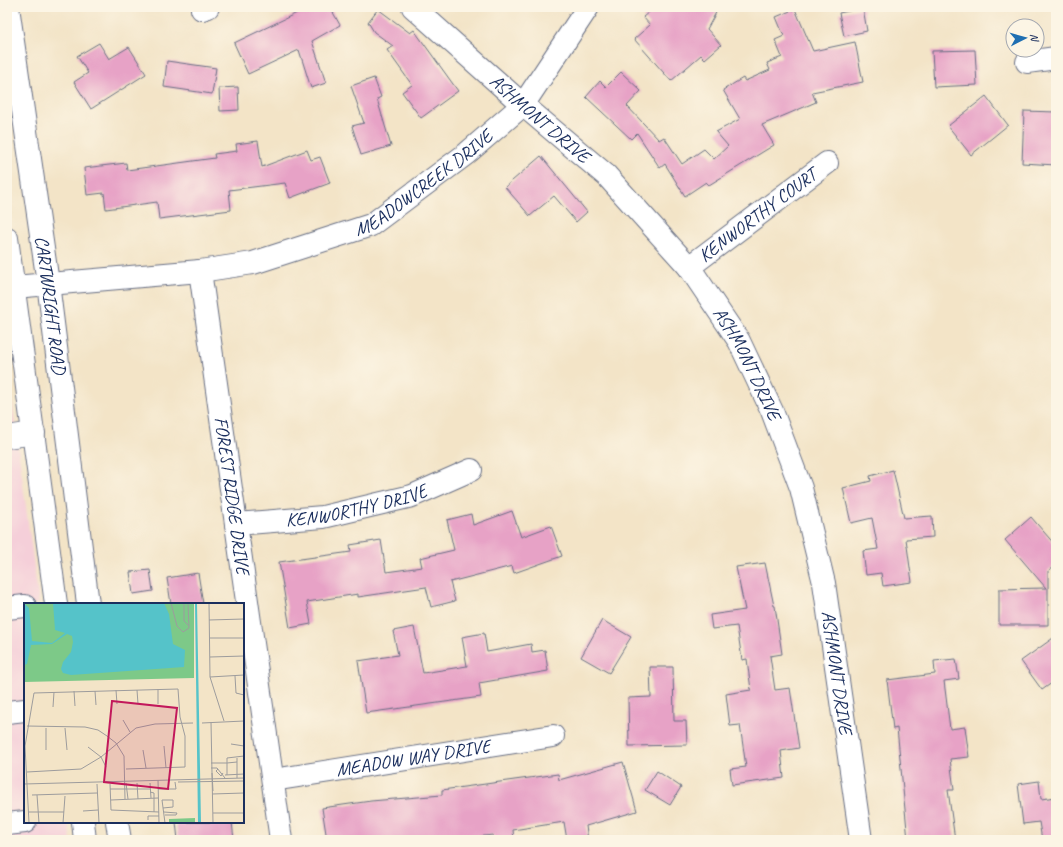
<svg xmlns="http://www.w3.org/2000/svg" width="1063" height="847" viewBox="0 0 1063 847" font-family="Caveat,sans-serif">
<style>
.built{fill:#f5cfd9}
.building{fill:#e7a2c6}
.lines{fill:none;stroke-linecap:round;stroke-linejoin:round}
.minor-casing{stroke:#676e83;stroke-width:24}
.major-casing{stroke:#676e83;stroke-width:24}
.minor{stroke:#fff;stroke-width:22}
.major{stroke:#fff;stroke-width:22}
.labels{text-anchor:middle;dominant-baseline:central;stroke-width:4;stroke-linejoin:round;paint-order:stroke}
.street-label{font-size:19px;fill:#1b2f5e;stroke:#fcf5e5}
.inset-road{fill:none;stroke:#9d9c9d;stroke-width:1}
.view{fill:#c2185b;fill-opacity:0.15;stroke:#c2185b;stroke-width:2}
.inset-edge{fill:none;stroke:#1b2f5e;stroke-width:2}
</style>
<rect width="100%" height="100%" fill="#fcf5e5"/>
<filter id="ink" filterUnits="userSpaceOnUse"><feTurbulence type="fractalNoise" baseFrequency=".025" numOctaves="2"/><feDisplacementMap in="SourceGraphic" scale="8" xChannelSelector="R" yChannelSelector="G"/><feConvolveMatrix kernelMatrix="1 2 1 2 8 2 1 2 1" color-interpolation-filters="sRGB"/></filter>
<filter id="wash" filterUnits="userSpaceOnUse"><feTurbulence type="fractalNoise" baseFrequency=".012" numOctaves="4" result="noise"/><feDisplacementMap in="SourceGraphic" scale="16" xChannelSelector="R" yChannelSelector="G"/><feGaussianBlur stdDeviation="0.9" result="paint"/><feColorMatrix in="noise" values="0 0 0 0 0 0 0 0 0 0 0 0 0 0 0 0 0 1.4 0 .05"/><feComposite in="paint" operator="in"/></filter>
<g filter="url(#wash)">
<rect width="100%" height="100%" fill="#f3e4c7"/>
<path class="built" d="M7,365l32,239h-14v218h43l3,18h-64z"/>
<g id="blocks">
<g class="building">
<path d="M294,7h36l10,18 -28,16 14,42 -15,5 -12,-38 -51,24 -14,-31 63,-30z"/>
<path d="M655,7h64l-12,22 14,16 -16,14 -4,-4 -30,26 -37,-42 16,-14 -7,-8z"/>
<path d="M863,8l4,23 -23,5 -5,-23z"/>
<path d="M378,9l32,24 4,-3 44,61 -37,27 -19,-26 10,-7 -25,-35 6,-4 -19,-14 -6,-10z"/>
<path d="M795,9l18,42 42,-9 8,40 -51,10 4,10 -54,23 12,20 -65,40 -3,-3 -21,14 -20,-32 -5,4 -23,-35 -6,6 -45,-42 14,-16 6,6 15,-15 20,19 -14,15 32,34 5,-3 18,27 22,-15 10,10 14,-13 -12,-14 24,-13 -17,-29 20,-12 2,3 25,-11 -3,-7 15,-6 -7,-17 9,-4 -8,-19z"/>
<path d="M99,43l10,16 20,-12 17,27 -55,35 -17,-27 14,-9 -11,-17z"/>
<path d="M975,50l2,35 -43,2 -2,-36z"/>
<path d="M167,61l49,7 -4,26 -48,-7z"/>
<path d="M374,78l7,19 -4,2 14,47 -30,9 -9,-29 12,-3 -13,-37z"/>
<path d="M238,87l1,23 -19,1 -1,-23z"/>
<path d="M986,96l22,29 -37,30 -23,-29z"/>
<path d="M1024,111l32,1v53l-34,-2z"/>
<path d="M258,141l4,26 45,-17 4,10 9,-3 10,26 -40,15 -5,-15 -56,7 2,20 -72,9 -2,-17 -51,7 -2,-16 -17,2 -3,-27 42,-5 1,7 88,-12 -1,-4 23,-3 -1,-7z"/>
<path d="M541,156l46,56 -11,10 -22,-26 -24,20 -25,-29z"/>
<path d="M893,470l11,48 28,-2 1,21 -27,2 6,43 -29,4 -2,-13 -15,2 -3,-24 15,-2 -6,-31 -21,5 -8,-35 28,-7 -1,-5z"/>
<path d="M512,511l9,26 30,-11 11,30 -48,17 -2,-7 -62,16 5,19 -24,6 -5,-20 -68,10v-3l-51,8 4,22 -21,4 -11,-66 72,-10 -1,-7 31,-5 5,32 36,-5 -2,-9 34,-8 -7,-30 24,-6 2,11z"/>
<path d="M1031,517l25,29v18l-8,7v54h-49v-36l47,-1 -41,-48z"/>
<path d="M765,563l9,43h1l7,48 -12,2 5,34 15,-2 9,60 -18,3 3,27 -52,7 -2,-16 16,-2 -6,-42 -10,1 -4,-32 25,-4 -4,-31 -5,1 -5,-34 -25,3 -2,-14 35,-5 -9,-43z"/>
<path d="M150,570l3,21 -20,3 -3,-22z"/>
<path d="M198,573l5,31h-32l-4,-26z"/>
<path d="M602,620l29,17 -22,36 -28,-16z"/>
<path d="M414,627l9,46 44,-7 -5,-29 22,-4 3,19 44,-8 1,8 13,-2 3,21 -69,12 2,14 -115,16 -8,-52 40,-6 -5,-24z"/>
<path d="M1056,636v44l-14,10 -21,-29z"/>
<path d="M956,659l3,20 -15,2 6,48 15,-2 4,30 -19,2 4,31h-6l7,50h-47l-11,-112 -4,1 -6,-49 48,-6 -1,-13z"/>
<path d="M650,667h23l1,54h12l1,24 -58,1 -1,-48 23,-1z"/>
<path d="M623,762l14,49 -51,15 2,14h-21l-3,-18 -51,8 1,10h-20l-1,-5 -44,5h-122l-5,-32 49,-7 71,-6v-5l116,-16 1,6z"/>
<path d="M657,771l24,16 -11,18 -25,-15z"/>
<path d="M1039,781l2,18 15,-2v43h-14l-3,-18 -16,2 -5,-40z"/>
<path d="M176,822h56l2,18h-56z"/>
</g>
</g>
</g>
<g filter="url(#ink)">
<use href="#blocks" fill-opacity="0" stroke="#676e83" stroke-width="1"/>
<g class="lines">
<g class="minor-casing">
<g id="minor">
<path id="s1" d="M413,7l110,98 84,71 82,91 50,74 33,70 29,77 23,95 37,257"/>
<path d="M202,9l6,-2"/>
<path d="M1027,62l29,-4"/>
<path id="s2" d="M689,267l138,-104"/>
<path id="s3" d="M200,271l81,569"/>
<path id="s4" d="M14,287l186,-16 53,-8 118,-38 95,-71 57,-49 65,-98"/>
<path d="M7,437l27,-4"/>
<path id="s5" d="M236,524l87,-7 89,-21 59,-26"/>
<path d="M7,608l18,-2"/>
<path d="M7,712l18,-2"/>
<path id="s6" d="M273,780l280,-44"/>
<path d="M7,824l18,-2"/>
</g>
</g>
<g class="major-casing">
<g id="major">
<path id="s7" d="M8,7l40,276 40,321"/>
<path d="M7,238l49,366"/>
<path d="M83,822l2,18"/>
<path d="M117,822l3,18"/>
</g>
</g>
<use href="#minor" class="minor"/>
<use href="#major" class="major"/>
</g>
</g>
<g class="labels">
<g class="street-label">
<text stroke="none"><textPath href="#s1" startOffset="169">ASHMONT DRIVE</textPath></text>
<text stroke="none"><textPath href="#s4" startOffset="431">MEADOWCREEK DRIVE</textPath></text>
<text stroke="none"><textPath href="#s2" startOffset="86">KENWORTHY COURT</textPath></text>
<text stroke="none"><textPath href="#s7" startOffset="301">CARTWRIGHT ROAD</textPath></text>
<text stroke="none"><textPath href="#s1" startOffset="493">ASHMONT DRIVE</textPath></text>
<text stroke="none"><textPath href="#s3" startOffset="227">FOREST RIDGE DRIVE</textPath></text>
<text stroke="none"><textPath href="#s5" startOffset="122">KENWORTHY DRIVE</textPath></text>
<text stroke="none"><textPath href="#s1" startOffset="817">ASHMONT DRIVE</textPath></text>
<text stroke="none"><textPath href="#s6" startOffset="142">MEADOW WAY DRIVE</textPath></text>
</g>
</g>
<g transform="translate(24 603)">
<rect width="220" height="220" fill="#f3e4c7"/>
<path d="M0,0h170v75l-170,4zM171,215v5h-26v-4z" fill="#7dc988"/>
<path d="M0,0l5,5 3,33 20,2 13,-10 -10,-3 -2,-27h111l5,11 4,30 12,6 -1,17 -113,8 -8,-2 -2,-4 2,-7 8,-10 2,-10 -1,-6 -5,-2 -15,10 -21,1 -4,19 -3,1zM171,0h2l4,220h-3z" fill="#55c3c9"/>
<path class="inset-road" d="M147,0l6,23 6,6 6,-4 -1,-25M160,0v18l5,5M185,0l1,74 14,44M185,17l35,-1M186,35h34M186,54l34,-1M211,73l1,17 8,2M186,74l34,-2M134,86v15M92,87l1,14M113,87l1,14M50,88l1,15M71,88l1,14M29,104l1,-15M99,117l7,12M187,119l2,101M178,120l42,-2M3,123l58,1 13,3 9,6 9,7 8,13 1,43M22,125v22M41,125l2,22M207,141l13,2M140,143l2,22M64,144l13,10 5,10M119,147l3,18M213,155v20M187,160h16v-5l17,-2M187,165h6l8,10M194,166l-2,2 5,5 2,-3M3,169l54,-3 20,-12 35,-29 19,-4 38,-1M188,170l1,18M201,172l19,-1M203,172v-12l10,-1M134,177l1,43M154,179l66,-1M102,180l2,16M113,180l1,16M126,180l1,15M0,181l220,-6M73,181l2,39M86,181l1,26 48,2M86,186h40M134,186h18l-1,-7M126,189l4,1v19M188,191l32,-1M8,192l65,-2M13,192l2,28M87,197l47,-2M139,205l10,-1v-7h-11l3,23M59,208l15,-1M4,209h36M140,209l13,1 -1,2h-11M189,210h31M124,217v-4h11M5,220l-4,-77 9,-53 144,-4 2,28 5,19v31l-59,2M39,220l2,-27"/>
<path class="view" d="M88,98l65,7 -9,81 -64,-7z"/>
<rect width="220" height="220" class="inset-edge"/>
</g>
<rect width="1063" height="847" fill="none" stroke="#fcf5e5" stroke-width="24"/>
<g transform="translate(1025 38) rotate(84)"><circle r="19" fill="#fcf5e5" stroke="#a2a6af"/>
<path d="M0-3L7 15L0 10L-7 15Z" fill="#1f6fb2"/>
<text y="-6" font-size="11" font-weight="bold" text-anchor="middle" fill="#1b2f5e">N</text>
</g>
</svg>
